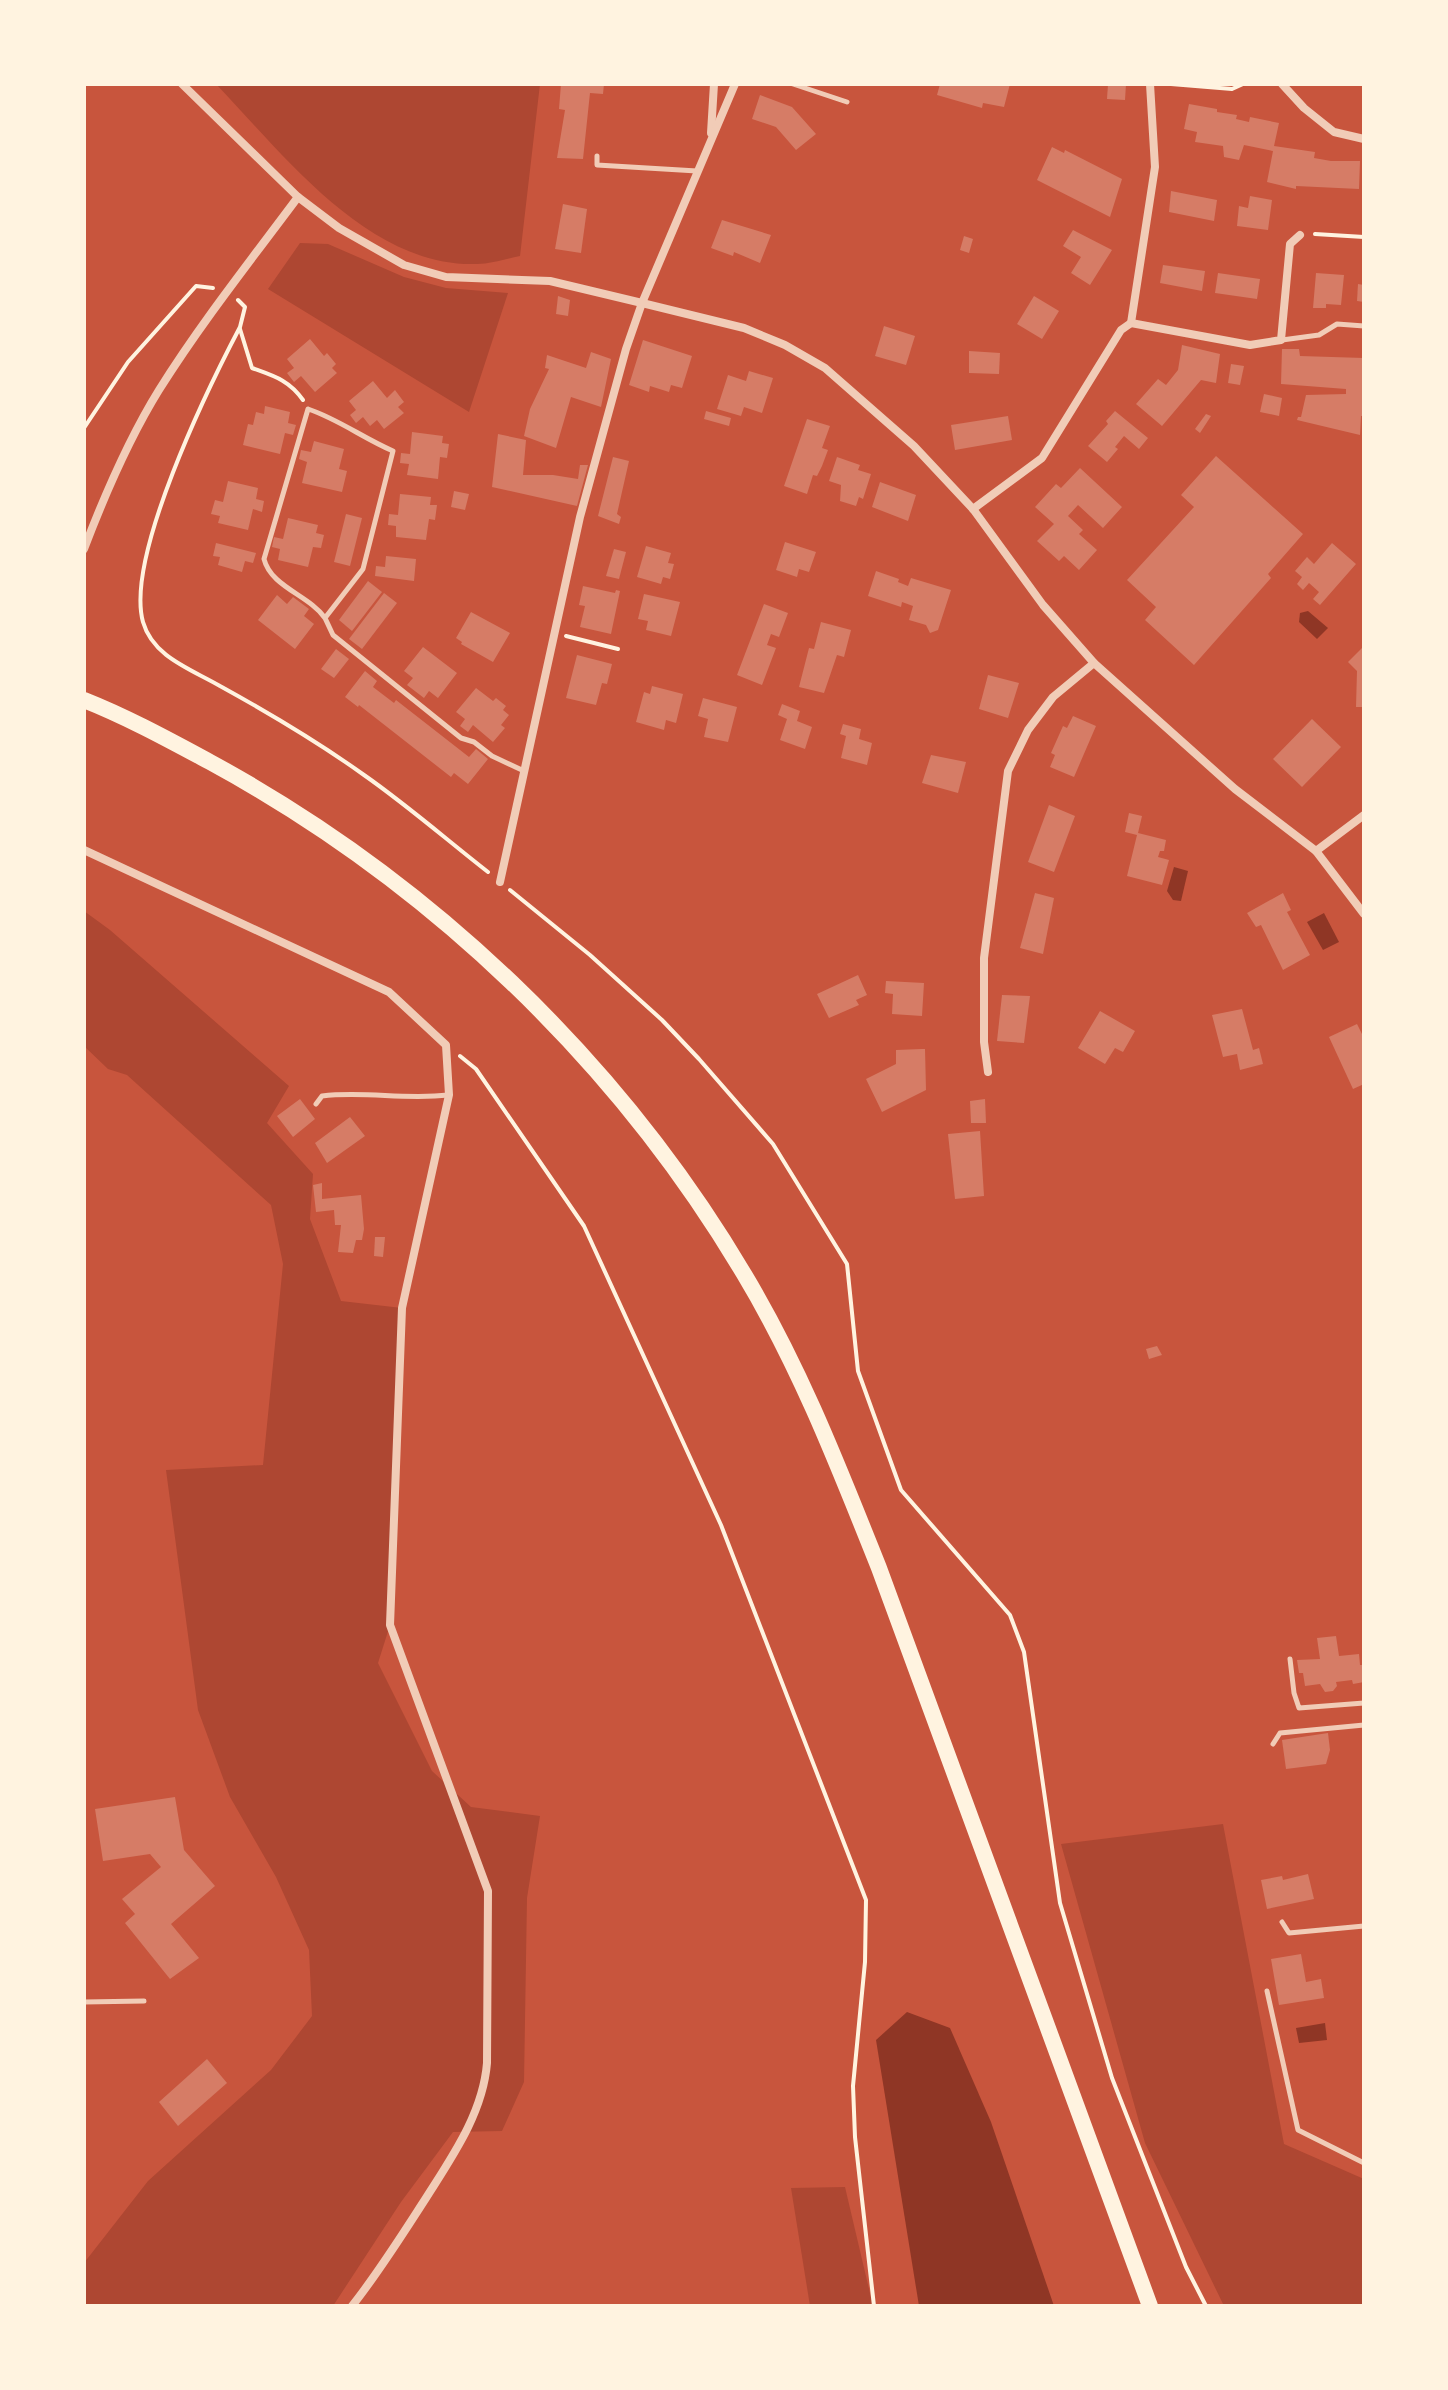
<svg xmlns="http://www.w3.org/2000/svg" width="1448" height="2390" viewBox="0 0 1448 2390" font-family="'DM Sans',sans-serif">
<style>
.green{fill:#ae4732}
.water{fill:#8f3625}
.building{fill:#d67c66}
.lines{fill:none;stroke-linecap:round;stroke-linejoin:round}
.path{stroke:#fff3e0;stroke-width:4}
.service{stroke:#f1ccb7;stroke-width:5}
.minor{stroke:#f1ccb7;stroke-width:8}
.primary{stroke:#fff3e0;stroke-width:16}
</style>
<rect width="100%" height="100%" fill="#c8553d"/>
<g class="green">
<path d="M216,84h324l-20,172c-14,3 -29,8 -43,8 -108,4 -193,-109 -261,-180z"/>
<path d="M300,243l28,1 76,33 42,11 62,5 -39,119 -201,-123z"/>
<path d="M84,911l26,19 179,156 -22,37 46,51 -3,45 31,82 61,7 -12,317 -12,38 54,108 39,36 69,9 -13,82 -3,184 -22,49 -49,1 -52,70 -68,104h-249v-43l64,-82 123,-111 41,-54 -3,-66 -33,-73 -46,-80 -32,-87 -32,-240 97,-5 20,-201 -12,-59 -144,-130 -19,-6 -24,-23z"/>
<path d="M1223,1824l61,320 80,35v127h-140l-79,-163 -84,-299z"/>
<path d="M845,2187l28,119h-63l-19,-118z"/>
</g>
<g class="water">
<path d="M1308,611l20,17 -11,11 -18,-17 1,-9z"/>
<path d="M1174,867l14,4 -7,30 -8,-1 -6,-9z"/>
<path d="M1324,913l15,29 -16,8 -16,-28z"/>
<path d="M907,2012l43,16 41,94 63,184h-135l-43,-266z"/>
<path d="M1325,2023l2,17 -28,3 -3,-15z"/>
</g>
<g class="building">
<path d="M561,84h43l-1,10 -13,-1 -7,66 -26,-1 8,-48 -6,-1z"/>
<path d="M940,84h70l-6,23 -21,-4 -1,5 -45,-13z"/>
<path d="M1108,84h18l-1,16 -18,-1z"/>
<path d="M760,95l32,12 24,27 -20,16 -20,-23 -24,-8z"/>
<path d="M1189,104l28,5v3l20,3 -1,4 13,3 1,-5 29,6 -5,23 41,6 -1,6 17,3h29l-1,28 -63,-3v3l-29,-7 6,-31 -29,-6 -5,15 -15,-3 -1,-11 -28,-4 2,-10 -13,-3z"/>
<path d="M1052,147l12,6 1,-3 57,29 -12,38 -73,-37z"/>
<path d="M1171,191l46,9 -3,21 -45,-9z"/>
<path d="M1250,196l22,4 -4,30 -31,-4 2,-20 9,2z"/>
<path d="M563,204l24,5 -6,44 -26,-4z"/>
<path d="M722,220l49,15 -11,28 -26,-11 -1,4 -22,-8z"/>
<path d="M1073,230l39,20 -22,35 -19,-12 10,-16 -18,-11z"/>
<path d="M964,236l9,3 -4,14 -9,-3z"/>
<path d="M1163,265l42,6 -3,20 -42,-8z"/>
<path d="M1218,273l42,6 -3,20 -42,-6z"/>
<path d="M1316,273l28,2 -3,30 -15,-1v4h-13z"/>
<path d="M1358,284l6,1v17l-7,-1z"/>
<path d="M558,296l12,4 -2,16 -12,-2z"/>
<path d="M1034,296l25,15 -17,28 -25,-15z"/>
<path d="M884,326l31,10 -9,29 -31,-9z"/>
<path d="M310,339l14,17 3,-3 9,11 -4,4 5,5 -22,19 -14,-16 -7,6 -7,-9 7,-5 -7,-9z"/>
<path d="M643,340l49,16 -10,32 -11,-3 -2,7 -19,-6 -1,6 -20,-7z"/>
<path d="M1182,345l38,9 -4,29 -15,-3 -39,46 -26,-22 22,-25 8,6 12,-15z"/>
<path d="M1282,349h17l1,7 64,2v58h-3l-1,19 -63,-15 1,-3h3l5,-22 40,-1v-5l-65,-5z"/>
<path d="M969,351l31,2 -1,21 -30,-1z"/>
<path d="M591,352l20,7 -10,48 -30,-10 -15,51 -32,-12 6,-27 19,-40 -4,-1 2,-13 39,13z"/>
<path d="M1231,364l13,2 -4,19 -12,-2z"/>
<path d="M749,371l24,7 -11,35 -18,-6 -3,9 -24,-7 11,-34 18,6z"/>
<path d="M373,381l14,17 8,-8 9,12 -6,5 6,6 -20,16 -7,-9 -7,6 -7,-9 -7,6 -6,-8 6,-5 -7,-9z"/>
<path d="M1264,394l18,4 -3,18 -19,-4z"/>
<path d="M265,406l25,6 -2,11 8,2 -3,10 -8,-2 -5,21 -37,-9 5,-21 5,1 3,-13 8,2z"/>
<path d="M706,411l25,7 -2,8 -25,-7z"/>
<path d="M1115,411l33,27 -9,11 -15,-13 -9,11 3,2 -11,13 -19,-16 20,-22 -2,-3z"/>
<path d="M1206,414l5,2 -11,17 -5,-4z"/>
<path d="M1008,416l4,24 -57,10 -4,-25z"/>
<path d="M807,419l23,7 -8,22 6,2 -6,16 -5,10 -4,-1 -6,19 -23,-8z"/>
<path d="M412,432l31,4 -1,7 7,1 -2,14 -7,-1 -2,22 -31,-4 2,-11 -9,-1 1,-10 9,1z"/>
<path d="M498,434l28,6 -3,35h30l25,4 2,-14h8l-11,41 -85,-19z"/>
<path d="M314,441l30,8 -5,20 8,2 -5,21 -40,-9 5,-21 -8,-3 2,-9 10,2z"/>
<path d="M1216,456l87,78 -35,40 3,4 -77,87 -49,-45 11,-13 -29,-27 67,-73 -13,-12z"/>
<path d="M613,457l16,4 -12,53 4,3 -2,7 -21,-8z"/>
<path d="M837,457l23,8 -2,5 13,4 -8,25 -4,-2 -3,9 -16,-5 1,-16 -12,-4z"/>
<path d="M1080,468l42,39 -19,21 -25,-23 -10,11 15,14 -4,4 18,16 -18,20 -15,-14 -5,5 -22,-20 17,-17 -19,-17 21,-23 5,4z"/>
<path d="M228,481l30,7 -2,11 8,2 -2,11 -9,-3 -5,21 -30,-7 2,-7 -9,-2 4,-14 8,2z"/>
<path d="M880,482l36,13 -8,26 -36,-14z"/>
<path d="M454,491l15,3 -4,16 -14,-3z"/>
<path d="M400,494l31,3 -1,8h7l-2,15 -6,-1 -3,21 -30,-3v-11l-8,-1 1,-11 9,1z"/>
<path d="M346,514l16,4 -12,48 -16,-4z"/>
<path d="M288,518l30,7 -2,8 8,2 -3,13 -8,-1 -5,20 -30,-7 2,-11 -8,-2 2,-10 9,2z"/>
<path d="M785,542l31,10 -7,20 -10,-3 -2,8 -21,-7z"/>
<path d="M216,543l40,10 -3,10 -8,-2 -3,11 -24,-7 2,-8 -7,-1z"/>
<path d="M1332,543l24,21 -36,41 -7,-6 6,-7 -10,-9 -6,7 -6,-6 5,-7 -7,-6 12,-14 7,7z"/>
<path d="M646,546l25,7 -3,10 6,1 -4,15 -7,-2 -2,7 -24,-7z"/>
<path d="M614,549l12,3 -7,27 -13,-3z"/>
<path d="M386,556l30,3 -2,22 -39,-5 1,-10 9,1z"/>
<path d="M876,571l23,8 -1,3 10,4 3,-8 40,12 -13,40 -8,3 -4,-8 -17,-5 4,-14 -11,-4 -1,5 -33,-11z"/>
<path d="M368,581l14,11 -30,39 -13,-11z"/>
<path d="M583,586l32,7 1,-3 4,1 -9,43 -31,-7 5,-21 -6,-1z"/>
<path d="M384,593l13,10 -35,46 -13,-10z"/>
<path d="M644,594l36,8 -9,34 -25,-6 2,-9 -10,-2z"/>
<path d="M277,595l10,9 6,-7 16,12 -5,7 10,8 -19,25 -37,-29z"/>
<path d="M764,604l24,9 -9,24 -8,-3 -4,11 9,3 -14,37 -25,-10z"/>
<path d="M471,612l39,21 -17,29 -32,-18 1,-2 -6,-4z"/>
<path d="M821,622l30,8 -7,27 -7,-2 -13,38 -25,-6 10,-39 5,1z"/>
<path d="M1364,646v61h-8l1,-36 -9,-9z"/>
<path d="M423,647l34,26 -19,25 -9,-7 -5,7 -17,-13 6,-7 -9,-7z"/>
<path d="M336,649l13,10 -15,19 -13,-9z"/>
<path d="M577,655l35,9 -5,20 -5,-1 -6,22 -30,-7z"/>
<path d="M365,671l12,10 -4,6 21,16 2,-3 73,57 7,-8 12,10 -20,25 -14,-11 -3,4 -92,-72 -1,2 -13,-10z"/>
<path d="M988,675l31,8 -11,35 -29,-9z"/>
<path d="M652,686l31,8 -7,29 -10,-3 -2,10 -28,-8 8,-30 6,2z"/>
<path d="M476,688l17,13 3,-3 10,8 -3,4 6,5 -8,10 4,3 -12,14 -20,-17 -5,7 -8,-6 5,-7 -9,-7z"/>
<path d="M703,698l34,9 -9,35 -24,-5 4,-18 -10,-3z"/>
<path d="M782,704l18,7 -3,10 15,6 -7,22 -25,-9 7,-21 -9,-4z"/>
<path d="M1073,716l23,10 -22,51 -24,-10 5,-12 -4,-2 12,-27 4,2z"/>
<path d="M1312,719l29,28 -39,40 -29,-28z"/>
<path d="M843,724l18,5 -2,10 13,4 -5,22 -26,-7 5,-22 -6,-2z"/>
<path d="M931,755l35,7 -8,31 -36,-10z"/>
<path d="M1049,805l26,11 -21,56 -26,-10z"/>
<path d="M1129,813l13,3 -4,17 28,7 -2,11h-4l-2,6 11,3 -7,25 -35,-9 10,-41 -12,-3z"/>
<path d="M1035,893l19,5 -11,56 -23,-6z"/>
<path d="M1283,893l8,17 -4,2 23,43 -27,15 -22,-45 -5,2 -9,-14z"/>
<path d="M858,975l9,20 -11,5 3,5 -30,13 -12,-24z"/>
<path d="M886,981l38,2 -2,33 -30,-2 1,-20 -8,-1z"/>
<path d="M1002,995l28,1 -6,47 -27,-2z"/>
<path d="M1242,1009l11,41 6,-2 4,16 -23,6 -3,-16 -14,3 -11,-42z"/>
<path d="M1100,1011l35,20 -12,21 -8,-4 -10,16 -27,-16z"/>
<path d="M1357,1024l7,14v46l-11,5 -24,-52z"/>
<path d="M922,1049h3l1,41 -44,22 -16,-33 30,-15v-14z"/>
<path d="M300,1099l15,20 -22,18 -16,-21z"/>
<path d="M985,1099l1,24h-15l-1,-22z"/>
<path d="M350,1117l15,19 -38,27 -12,-20z"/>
<path d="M980,1131l4,65 -29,3 -7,-65z"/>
<path d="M322,1183v16l39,-4 3,34 -2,11h-6l-3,13 -15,-1 3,-27h-6l-1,-15 -18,2 -3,-27z"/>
<path d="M375,1237h10l-2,20 -9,-1z"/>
<path d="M1157,1346l5,9 -13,4 -3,-10z"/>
<path d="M1336,1636l3,20 20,-2 1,11h4v17l-11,2 -1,-4 -16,2 1,4 -4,5 -8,1 -5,-8 -15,2 -2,-13h-4l-2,-13 23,-1 -3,-21z"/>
<path d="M1328,1733l2,17 -4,14 -40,5 -4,-29z"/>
<path d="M175,1797l9,53 31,36 -44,38 28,34 -29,21 -45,-56 10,-9 -13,-15 39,-32 -11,-13 -47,7 -8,-52z"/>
<path d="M1308,1874l6,25 -47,10 -6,-29 21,-4 1,4z"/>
<path d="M1301,1954l5,28 15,-3 3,19 -45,7 -8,-46z"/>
<path d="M207,2059l20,24 -49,43 -19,-24z"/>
</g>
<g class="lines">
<g class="path">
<path d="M1171,84l61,5 11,-5"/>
<path d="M1315,234l49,3"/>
<path d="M238,300l7,7 -5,20c-32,61 -115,230 -97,295 10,35 48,47 77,64 49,27 98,56 144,89 43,30 83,65 124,97"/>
<path d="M240,329l12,39c22,8 37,12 51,32"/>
<path d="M84,428l44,-66 68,-76 17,2"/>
<path d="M566,636l52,13"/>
<path d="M510,890l80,65 72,65 37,39 74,85 74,120 11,107 43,119 109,125 14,37 36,251 52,175 74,189 20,39"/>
<path d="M460,1056l16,13 108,157 137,299 145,375 -1,62 -12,124 2,51 19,169"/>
</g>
<g class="service">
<path d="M793,84l54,18"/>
<path d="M597,156v9l100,6"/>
<path d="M1282,340l37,-5 18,-11 27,2"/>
<path d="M325,618c-16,-23 -54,-31 -61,-59l44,-150c30,10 55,29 85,42l-30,118 -38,49 8,17 128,103 13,4 18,14 32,15"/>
<path d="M316,1104l6,-8c42,-5 84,4 126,-1"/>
<path d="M1290,1659l4,34 5,15 65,-5"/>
<path d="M1273,1744l7,-11 84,-8"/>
<path d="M1282,1922l7,11 75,-7"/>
<path d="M1267,1991l31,139 66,33"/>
<path d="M84,2002l60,-1"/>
</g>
<g class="minor">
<path d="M182,84l116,113 41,31 65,37 42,12 104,4 92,22 102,25 41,17 40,23 89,78 59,63 70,96 51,58 141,126 81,62 48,63"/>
<path d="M1282,84l22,24 30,24 30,7"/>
<path d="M711,133l3,-49"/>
<path d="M1131,323l119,22 31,-5 9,-96 10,-9"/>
<path d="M973,509l69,-51 79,-128 10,-7 24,-156 -5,-83"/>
<path d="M84,549c21,-55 44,-109 75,-159 42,-67 92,-130 139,-193"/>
<path d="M84,850l305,142 57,53 3,50 -47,213 -12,317 98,266 -1,172c-4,50 -35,94 -61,135 -24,37 -47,74 -74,108"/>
<path d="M1316,851l48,-36"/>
<path d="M500,882l80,-365 46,-168 16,-46 93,-219"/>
<path d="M988,1072l-4,-30v-84l24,-187 20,-41 25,-33 41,-34"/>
</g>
<path class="primary" d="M84,700c43,17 85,40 126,62 219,119 407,298 534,512 56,93 95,194 135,294l271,738"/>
</g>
<rect width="1448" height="2390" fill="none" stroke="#fff3e0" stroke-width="172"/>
</svg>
